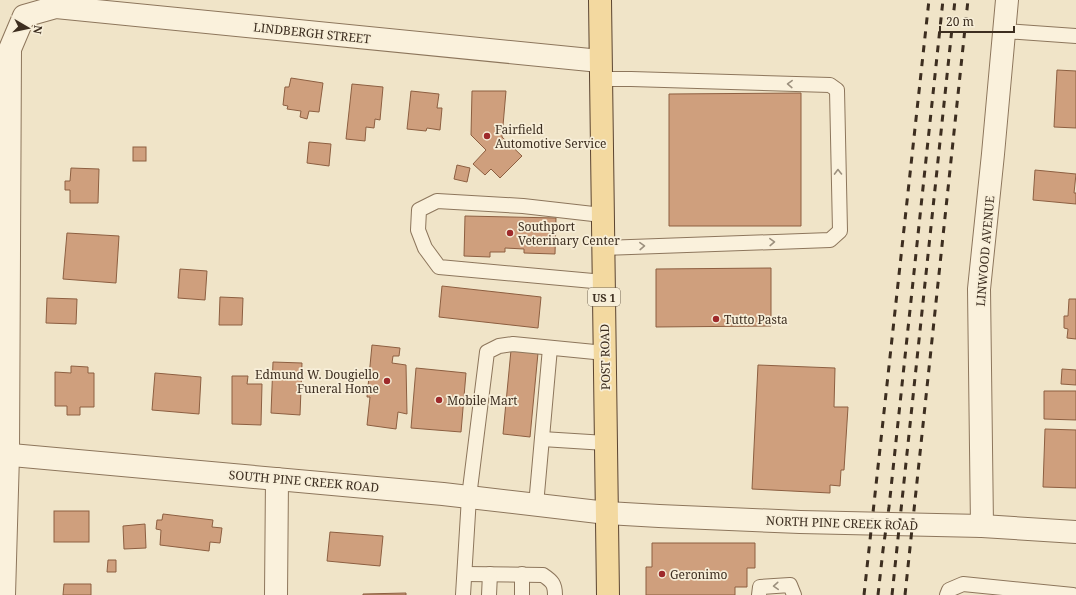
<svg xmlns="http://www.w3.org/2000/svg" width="1076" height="595" viewBox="0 0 1076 595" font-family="'Noto Serif',serif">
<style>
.building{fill:#cf9f7d;stroke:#8d5f41}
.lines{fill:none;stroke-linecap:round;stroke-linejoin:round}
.service-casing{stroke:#8d765c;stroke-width:16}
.minor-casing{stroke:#8d765c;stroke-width:24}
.primary-casing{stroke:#5b4430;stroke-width:24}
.service{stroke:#faf1dc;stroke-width:14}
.minor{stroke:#faf1dc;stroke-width:22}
.primary{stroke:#f3d9a0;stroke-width:22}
.rail{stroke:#3d2e20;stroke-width:3;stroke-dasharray:7 7;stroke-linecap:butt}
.oneway{stroke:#9c907e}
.poi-dot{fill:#9e2a2b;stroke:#f7eed8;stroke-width:1.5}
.labels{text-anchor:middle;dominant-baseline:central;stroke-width:3.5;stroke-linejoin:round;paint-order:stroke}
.shield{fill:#f7eed8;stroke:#756857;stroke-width:1}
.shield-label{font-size:11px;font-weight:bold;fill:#3d2e20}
.street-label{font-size:12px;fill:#3d2e20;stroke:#f7eed8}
.poi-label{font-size:12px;fill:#3d2e20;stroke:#f7eed8;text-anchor:start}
</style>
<rect width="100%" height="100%" fill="#f0e4c8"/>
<g class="building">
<path d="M1057,70l19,1v57l-22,-1z"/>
<path d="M291,78l32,5 -4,29 -10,-1 -2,8 -7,-2 1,-6 -14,-2 1,-3 -5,-1 2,-18h4z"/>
<path d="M352,84l31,3 -3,33 -5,-1 -1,9 -8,-1 -1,14 -19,-2z"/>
<path d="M411,91l28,3 -2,14h5l-2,22 -13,-2 -1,3 -19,-2z"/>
<path d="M472,91h34l-4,46 20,19 -22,22 -9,-9 -6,6 -12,-11 13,-14 -15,-15z"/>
<path d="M801,93v133h-132v-132z"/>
<path d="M309,142l22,2 -2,22 -22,-3z"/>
<rect x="133" y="147" width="13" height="14"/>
<path d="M457,165l13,3 -3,14 -13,-3z"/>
<path d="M71,168l28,1 -1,34h-28v-13h-5v-9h5z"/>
<path d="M1035,170l41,4 -2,19h2v11l-43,-4z"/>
<path d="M465,216l91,2 -1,36 -31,-1v-4l-19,-1v4h-15v5l-26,-1z"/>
<path d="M67,233l52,3 -3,47 -53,-4z"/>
<path d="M771,268v58l-115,1v-58z"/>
<path d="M180,269l27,2 -2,29 -27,-2z"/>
<path d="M442,286l99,11 -3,31 -99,-11z"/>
<path d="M220,297l23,1 -1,27h-23z"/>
<path d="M47,298l30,1 -1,25 -30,-1z"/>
<path d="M1069,299h7v40l-9,-1 1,-9 -4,-1v-12h4z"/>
<path d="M372,345l28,3 -1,8h-6l-1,7 14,2 1,49 -9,-2 -2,17 -29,-4 3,-28h-3z"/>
<path d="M511,350l27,3 -8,84 -27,-3z"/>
<path d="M273,362l29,1 -2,52 -29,-2z"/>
<path d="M758,365l77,3 -1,39h14l-4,63h-3l-1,16 -10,-1v8l-78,-4z"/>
<path d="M71,366l17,1v6h6v34h-14v8h-13v-9h-12v-34l16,1z"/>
<path d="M416,368l50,5 -5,59 -50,-4z"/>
<path d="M1062,369l14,1v15l-15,-1z"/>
<path d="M155,373l46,4 -2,37 -47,-4z"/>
<path d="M232,376h16l-1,8h15l-1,41 -29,-1z"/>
<path d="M1044,391h32v29l-32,-1z"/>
<path d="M1045,429l31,1v58l-33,-1z"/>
<rect x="54" y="511" width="35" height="31"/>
<path d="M163,514l50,6 -1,7 10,1 -2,15 -10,-1 -1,9 -49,-6 1,-15 -5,-1 1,-9h5z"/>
<path d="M145,524l1,24 -22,1 -1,-23z"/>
<path d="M330,532l53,4 -3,30 -53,-5z"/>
<path d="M652,543h103v25h-8v19h-12v8h-89v-28h6z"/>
<path d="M108,560h8v12h-9z"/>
<path d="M64,584h27v11h-28z"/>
<path d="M406,593v2h-43v-1z"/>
</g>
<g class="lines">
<g class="service-casing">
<g id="service">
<path d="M1004,31l72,5"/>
<path d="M600,79h31l199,6 7,5 3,141 -10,9 -227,8"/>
<path d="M602,215l-79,-9 -86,-5 -18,9 -1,20 7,18 14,19 165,15"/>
<path d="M542,439l64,4"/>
<path d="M536,505l14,-157"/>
<path d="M465,574l78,1c9,6 12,9 12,20"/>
<path d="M463,595l6,-98 18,-145 12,-6 14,-2 92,9"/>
<path d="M489,595l1,-21"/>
<path d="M522,595v-21"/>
<path d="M759,595l1,-8 30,-2 4,10"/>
<path d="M947,595l2,-5 14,-6 110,11"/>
</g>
</g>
<g class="minor-casing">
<g id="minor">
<path d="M0,454l443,40 164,19 52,3 141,6 182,4 94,6"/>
<path d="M982,526l-3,-237 14,-135 14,-154"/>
<path d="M4,595l4,-140 2,-406 14,-33 32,-9 544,54"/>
<path d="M276,595l1,-116"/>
</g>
</g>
<g class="primary-casing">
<path id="primary" d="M600,0l8,595"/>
</g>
<use href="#service" class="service"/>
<use href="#minor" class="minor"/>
<use href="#primary" class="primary"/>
<g class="rail">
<path d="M864,595l65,-595"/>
<path d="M878,595l5,-45 6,-43 54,-507"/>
<path d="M892,595l63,-595"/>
<path d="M905,595l63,-595"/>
</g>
</g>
<defs><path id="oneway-chevron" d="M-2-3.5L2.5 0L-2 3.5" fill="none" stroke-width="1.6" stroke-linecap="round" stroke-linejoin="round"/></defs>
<g class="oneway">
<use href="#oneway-chevron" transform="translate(790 84) rotate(-178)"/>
<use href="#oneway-chevron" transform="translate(838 172) rotate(-91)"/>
<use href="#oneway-chevron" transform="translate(772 242) rotate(-2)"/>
<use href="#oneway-chevron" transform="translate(642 246) rotate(-2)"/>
<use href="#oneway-chevron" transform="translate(776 586) rotate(176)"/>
</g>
<g class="poi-dot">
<circle cx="487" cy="136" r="4"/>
<circle cx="510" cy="233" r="4"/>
<circle cx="716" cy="319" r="4"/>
<circle cx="387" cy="381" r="4"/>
<circle cx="439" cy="400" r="4"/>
<circle cx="662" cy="574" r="4"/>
</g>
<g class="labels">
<rect class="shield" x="588" y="288" width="32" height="18" rx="3"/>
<g class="shield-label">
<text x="604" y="297">US 1</text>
</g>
<g class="street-label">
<text transform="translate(312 33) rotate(6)">LINDBERGH STREET</text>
<text transform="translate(985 251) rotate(-85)">LINWOOD AVENUE</text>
<text transform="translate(605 357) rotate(-91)">POST ROAD</text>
<text transform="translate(304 481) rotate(5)">SOUTH PINE CREEK ROAD</text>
<text transform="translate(842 523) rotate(2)">NORTH PINE CREEK ROAD</text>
</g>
<g class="poi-label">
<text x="495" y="129">Fairfield<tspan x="495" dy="14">Automotive Service</tspan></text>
<text x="518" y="226">Southport<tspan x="518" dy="14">Veterinary Center</tspan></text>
<text x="724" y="319">Tutto Pasta</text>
<text x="379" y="374" text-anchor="end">Edmund W. Dougiello<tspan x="379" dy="14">Funeral Home</tspan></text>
<text x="447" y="400">Mobile Mart</text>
<text x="670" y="574">Geronimo</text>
</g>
</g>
<g transform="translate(28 28) rotate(99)" stroke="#f7eed8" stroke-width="3" paint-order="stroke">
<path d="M0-3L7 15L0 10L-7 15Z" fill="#3d2e20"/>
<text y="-6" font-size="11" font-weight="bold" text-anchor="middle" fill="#3d2e20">N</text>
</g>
<path d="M940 26v6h74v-6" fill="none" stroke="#3d2e20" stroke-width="2"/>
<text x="946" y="26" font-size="12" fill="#3d2e20" stroke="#f7eed8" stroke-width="3" paint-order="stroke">20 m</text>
</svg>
